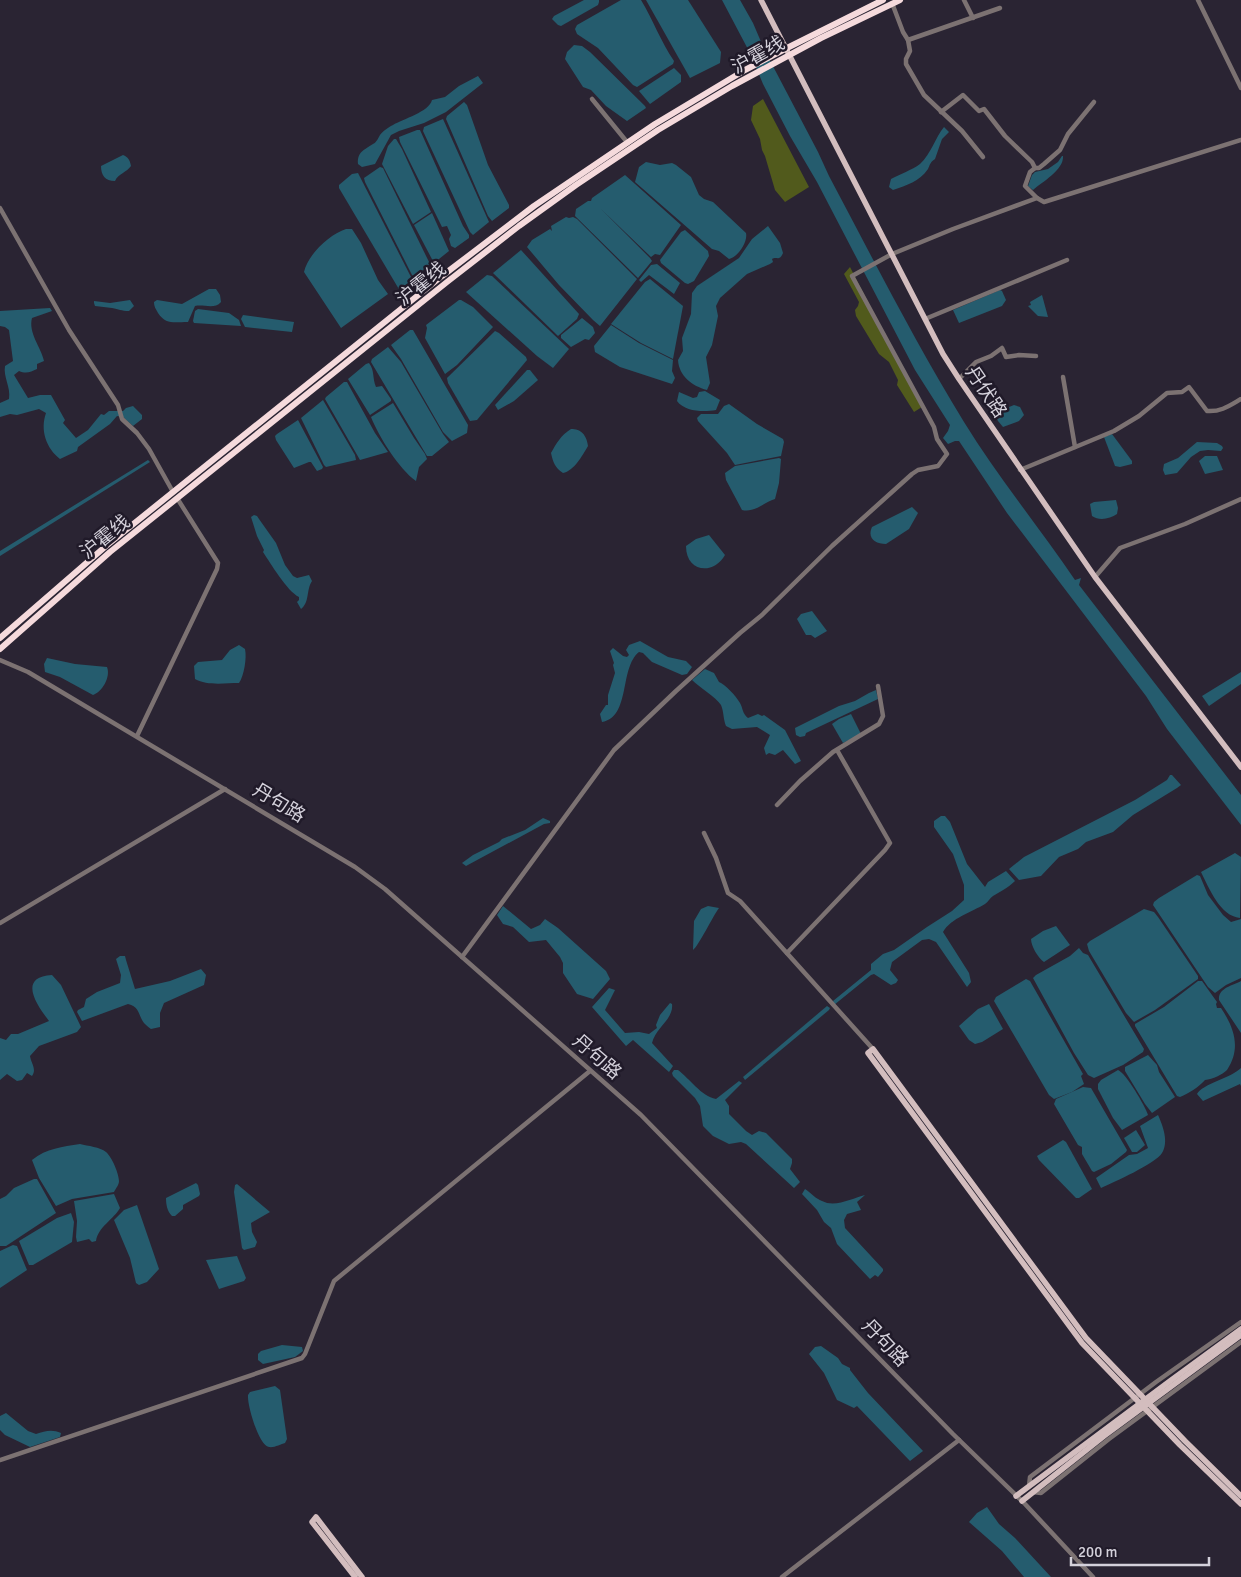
<svg xmlns="http://www.w3.org/2000/svg" width="1241" height="1577" viewBox="0 0 1241 1577" font-family="Signika,'Noto Sans SC',sans-serif">
<style>
.forest{fill:#515a1c}
.water{fill:#255c6e}
.lines{fill:none;stroke-linecap:round;stroke-linejoin:round}
.minor{stroke:#7c7272;stroke-width:4.5}
.major{stroke:#d3bdbe;stroke-width:5.5}
.highway{stroke:#f5dadc;stroke-width:6}
.labels{text-anchor:middle;dominant-baseline:central;stroke-width:5;stroke-linejoin:round;paint-order:stroke}
.street-label{font-size:19px;fill:#d4d1db;stroke:#201a29}
</style>
<rect width="100%" height="100%" fill="#2a2433"/>
<g class="forest">
<path d="M763,99l46,88 -24,15 -10,-12 -10,-34 -3,-6 -2,-11 -9,-19 2,-14z"/>
<path d="M850,267l72,140 -8,5 -17,-27 1,-5 -9,-18 -10,-8 -23,-38 -1,-6 3,-4 1,-4 -15,-28z"/>
</g>
<g class="water">
<path d="M584,0h15v2l-1,3 -37,21 -3,-1 -6,-6 2,-3z"/>
<path d="M621,0h20c12,20 20,42 33,61l-1,3 -36,23 -4,-2 -35,-37 -21,-14 -2,-5 2,-4z"/>
<path d="M646,0h42l33,52 -1,11 -30,15z"/>
<path d="M722,0h18l13,23 12,28 53,101 11,24c44,83 86,166 135,246 34,55 75,105 111,158l6,-2 -2,7 162,210v30l-74,-96 -21,-33 -139,-183 -48,-72h-4l-7,3 -5,-6 5,-7 2,-6 -35,-55 -98,-188 -27,-46 -27,-52 -12,-29z"/>
<path d="M574,45l8,1 8,6 55,54 1,2 -19,13 -21,-15 -15,-16 -8,-3 -18,-28 2,-7z"/>
<path d="M674,68l7,7v7l-31,22 -11,-13z"/>
<path d="M478,76l5,7 -37,29 -22,11 -25,8 -8,4 -16,29 -13,3 -4,-3c-1,-12 6,-14 15,-20 4,-2 5,-6 7,-9 3,-4 9,-8 13,-10 10,-6 36,-13 39,-25l13,-3 14,-11z"/>
<path d="M464,102l3,3 21,60 21,40v3l-17,13 -4,-5 -42,-97 1,-3z"/>
<path d="M443,119l46,103 -16,13 -3,-3 -47,-101 1,-4z"/>
<path d="M944,127l5,5 -7,7 -7,20c-5,3 -5,6 -7,10 -9,13 -21,16 -35,21l-4,-3 2,-8c9,-5 21,-9 29,-15 11,-10 15,-26 24,-37z"/>
<path d="M417,130h3l43,96 6,9v3l-14,10 -4,-2 -2,-7 2,-4 -4,-9 -5,1 -42,-85 -1,-5z"/>
<path d="M394,139h2l6,10 29,63 -18,12 -31,-60 6,-18z"/>
<path d="M123,155c5,2 7,5 8,11 -4,6 -13,8 -16,15 -10,0 -14,-6 -14,-15z"/>
<path d="M1062,156h1c1,14 -21,26 -30,34l-5,-4 4,-11 3,-3 13,-3 10,-7z"/>
<path d="M646,162l14,3 12,-2 4,2 15,12 8,18 5,4 9,3 33,31c2,9 -8,24 -17,26l-10,-8 -7,-2 -77,-67 4,-15z"/>
<path d="M380,167l3,1 47,96 -15,13 -3,-2 -47,-93 -1,-4z"/>
<path d="M358,173l53,104 1,4 -12,10 -61,-103v-3l13,-11z"/>
<path d="M625,175l56,50 -21,30 -5,-1 -4,3 -50,-48 49,49 2,3 -14,17 -63,-62 1,-7 12,-8h3l1,-3z"/>
<path d="M432,213l17,38 -15,12 -20,-38z"/>
<path d="M566,217l3,1 4,-1 4,2 60,60 -37,47 -7,-6 -34,-35 -32,-38 5,-7 18,-11 2,2 -1,-5z"/>
<path d="M768,226l12,17 3,10c-4,9 -6,3 -11,6l1,3 -3,2 -23,10 -27,24 -4,8 2,10 -6,29 -6,12 4,26 -3,7c-15,-4 -28,-14 -29,-30l5,-9 -1,-13 9,-24 1,-21 5,-7 42,-28 13,-19z"/>
<path d="M346,229h6l9,14 17,37 10,14 -47,34 -37,-56c4,-18 26,-38 42,-43z"/>
<path d="M685,230l23,21 1,5 -15,25 -6,3 -3,-1 -24,-20 -1,-3 21,-28z"/>
<path d="M521,250l58,64 -2,5 -19,17 -65,-63z"/>
<path d="M657,264l23,19 -6,11 -25,-19 -8,7 -2,-2 12,-15z"/>
<path d="M487,275l5,1 77,73 -16,19 -16,-12 -71,-64z"/>
<path d="M650,279l33,27 -10,53 -32,-16 -30,-19 34,-42z"/>
<path d="M209,289h7l4,6 1,7c-7,8 -17,2 -26,4l-7,16c-14,0 -22,3 -30,-9 -2,-4 -4,-6 -4,-11l3,-2 25,4z"/>
<path d="M1000,290l2,1 4,9 -4,6 -43,17 -6,-13z"/>
<path d="M1042,295l6,22 -10,-1 -10,-10 3,-1 -1,-3z"/>
<path d="M130,300l4,6 -5,5c-8,0 -10,-2 -17,-3 -6,-1 -11,-1 -17,-2l-1,-3v-2l16,2z"/>
<path d="M459,300h2l12,7 20,20 -36,38 -12,9 -20,-36 2,-10 -1,-3z"/>
<path d="M50,308l2,3 -20,7c-4,15 9,29 12,43l-7,3v5c-6,3 -11,5 -18,2l-5,4 14,23 12,-3h11l14,25 -2,3 13,15 12,-8 13,-16 3,1 5,-4h14l3,-3 7,-2 9,9v4l-9,7 -10,-9 -6,-1 -7,8 -32,23 -1,4 -17,8c-14,-11 -20,-29 -14,-46l-7,-4 -22,6 -7,-1 -10,3v-14l9,-4c2,-12 -6,-22 -4,-33l8,-5 -4,-31 -4,-3 -5,-1v-15z"/>
<path d="M198,309l31,4 10,7 2,6 -47,-3 -1,-2 2,-10z"/>
<path d="M243,315l51,7 -2,10 -47,-5 -4,-8z"/>
<path d="M582,318l11,9 2,6 -6,7 -4,-1 -14,8 -10,-9v-3z"/>
<path d="M611,325l28,18 34,17 -1,11 3,7 -3,6 -52,-17 -25,-15 -1,-6z"/>
<path d="M410,330h3l55,95 -1,8 -15,8 -9,-9 -42,-73 -10,-14z"/>
<path d="M495,331l4,2 27,24 1,3 -50,60 -7,1 -22,-38 -1,-5z"/>
<path d="M388,347l13,15 42,72 6,8 -17,14h-5l-56,-94 1,-3z"/>
<path d="M369,363c6,8 3,15 7,24l6,-1 9,13v2l-21,14 -22,-36 18,-15z"/>
<path d="M527,370h3l8,10 -24,21 -16,9 -3,-5z"/>
<path d="M344,382h3l28,51 13,19 -28,8 -35,-61 1,-2z"/>
<path d="M705,391l15,9 -4,10c-12,2 -31,2 -39,-9l2,-9 14,6 4,-1 2,-5z"/>
<path d="M323,400l32,55 1,5 -30,7 -2,-2 -23,-47z"/>
<path d="M393,403l21,35 11,16 2,5 -8,8 -3,14c-17,-12 -37,-44 -45,-64z"/>
<path d="M729,404l28,20 26,15 1,3 -3,14 -46,9 -8,-12 -29,-32 -1,-3 4,-4h17l6,-8z"/>
<path d="M1014,405l6,2 4,8 -5,6 -16,6 -5,-6 -3,-6 2,-3z"/>
<path d="M298,420l25,47 -1,2 -5,2 -6,-9h-2l-15,6 -18,-28 -1,-4 2,-2z"/>
<path d="M571,429c11,-1 16,8 17,17 -6,10 -14,25 -25,27 -8,-5 -10,-11 -12,-20 5,-9 10,-18 20,-24z"/>
<path d="M1112,434l20,27v3l-12,3 -5,-1 -11,-29z"/>
<path d="M1197,442l20,1 5,3 1,2 -2,3 -13,-1 -8,1 -9,6 -14,16 -12,2 -2,-5 1,-6 14,-6z"/>
<path d="M1205,456h12l6,14 -18,4 -6,-13z"/>
<path d="M779,458l2,1 -2,24 -4,16c-12,4 -21,14 -33,11l-16,-30 -1,-7 10,-7z"/>
<path d="M148,460l2,2 -150,94v-5z"/>
<path d="M1116,500l2,8 -1,6c-7,5 -18,7 -25,2l-2,-12 4,-2z"/>
<path d="M912,507l6,6 -9,16 -23,15c-11,0 -19,-6 -14,-17z"/>
<path d="M254,515l3,1 2,3 17,24 9,22 8,11 4,2 12,-3 3,6c-6,9 -2,21 -11,28l-4,-7 2,-2v-3c-12,-6 -28,-33 -36,-45l1,-2 -7,-14 -6,-19z"/>
<path d="M709,535l16,20c-11,20 -39,18 -39,-9l10,-7z"/>
<path d="M812,611l15,20 -12,7 -4,-3h-5l-9,-16 4,-5z"/>
<path d="M640,641l28,16 18,4 6,6 -5,7 -5,1 -30,-13 -9,-9 -4,-1c-20,16 -8,65 -37,70l-2,-8 6,-9h2v-10l7,-22 -2,-8 1,-2 -4,-12 3,-3 10,8 4,1 2,-2 -3,-5 3,-5z"/>
<path d="M239,645l6,4c2,9 -1,27 -6,34 -14,0 -32,3 -44,-4l-1,-13 4,-4 24,-2 8,-10z"/>
<path d="M47,658l28,6 32,3c4,10 -5,25 -14,28l-33,-18 -15,-5 -1,-8z"/>
<path d="M705,669l9,4 5,9c6,2 17,14 21,21 3,5 2,10 8,15l10,-4 4,2 2,-1 21,15 16,31 -6,3 -12,-14 -8,5 -6,-2 -3,2 -2,-7 6,-13 -13,-8 -25,2 -6,-3c-3,-7 -2,-14 -5,-21 -5,-8 -22,-18 -29,-25z"/>
<path d="M1241,672v12l-32,22 -7,-10z"/>
<path d="M876,690l2,9 -72,34 -1,3 -5,1 -4,-2 -1,-7 44,-22 16,-5 14,-8z"/>
<path d="M851,714l10,20 -18,9 -11,-19 7,-5z"/>
<path d="M1170,775h2l9,10 -4,3 -44,27 -20,17 -27,10 -8,7 -19,8 -18,19 -22,4 -10,-11 15,-12 111,-57 32,-20z"/>
<path d="M941,816h4l5,6 17,42 18,23 3,-5 18,-11 9,10c-9,8 -12,9 -22,15 -3,2 -5,6 -8,8 -13,8 -34,14 -42,28l26,41 2,9 -4,5 -31,-45 -7,-3 -7,1 -30,22 -2,8 8,10 -2,3 -5,2 -17,-11 -3,1 -37,30 -1,-4 38,-31v-6l12,-10 11,-4 33,-23 25,-16 12,-11v-15l-11,-31 -19,-27v-6z"/>
<path d="M543,818l7,3v2l-6,1 -78,42 -4,-3 11,-8 26,-13 3,-3 23,-9z"/>
<path d="M1235,853l6,4 -1,61c-20,-2 -31,-30 -39,-46z"/>
<path d="M1197,875l3,1 8,19 15,20 8,7 10,-3v59l-15,7 -11,8 -7,-6 -55,-82 1,-3 5,-4z"/>
<path d="M503,906l28,23 9,-4 5,-6 13,9 48,43 4,8 -17,20 -16,-5 -14,-21v-10l-3,-6 -14,-17 -17,2 -16,-15 -10,-3 -6,-9z"/>
<path d="M708,906l11,2c-6,8 -21,39 -26,42l1,-29 7,-12z"/>
<path d="M1144,909l10,3 4,5 40,59v3l-43,31 -21,12 -8,-9 -37,-62 -2,-7 3,-3z"/>
<path d="M1056,926l14,19 -26,17c-6,-4 -13,-16 -13,-23l12,-8z"/>
<path d="M1079,948l4,5 5,2 56,94 -1,3 -20,13 -29,13 -6,-3 -14,-22 -41,-75 3,-3 34,-19z"/>
<path d="M120,956h5l1,4 9,29 35,-8 31,-12 5,6 -2,10 -40,18 -4,10v14l-9,2c-3,-2 -5,-4 -7,-6 -6,-8 -4,-16 -16,-19l-46,17 -5,-9 1,-2 6,-3 2,-8 11,-7 23,-9 1,-8 -5,-16z"/>
<path d="M52,975l9,10 20,42 -4,5 -38,14 -9,10c1,7 7,13 2,20l-5,-3 -5,7 -5,1 -10,-7 -7,6v-42l6,2 5,-6h7l31,-13c-12,-16 -32,-44 3,-46z"/>
<path d="M1026,979l4,2 53,93 -2,2 3,8 -12,8 -18,7 -5,-4 -55,-94 2,-4z"/>
<path d="M1198,981h4l15,21 -1,2 1,4h4c14,21 20,41 6,62 -5,5 -14,9 -22,10 -6,7 -16,13 -25,17l-3,-1 -42,-70v-2l29,-17z"/>
<path d="M1241,981v52l-22,-33c-1,-12 13,-14 22,-19z"/>
<path d="M609,988l6,2 -10,20 20,23 14,-1 10,2 8,-6 -1,-3 4,-10 10,-12 2,1c2,15 -16,23 -20,39l21,23 -4,6 -36,-32 -7,6 -34,-39z"/>
<path d="M989,1004l14,25 -21,13 -7,2 -6,-4 -10,-14 19,-17z"/>
<path d="M827,1006l3,2 -1,2 -84,70 -2,-3z"/>
<path d="M1148,1055l9,10 2,7 16,25 -23,16 -7,-9 -20,-33v-4z"/>
<path d="M1241,1068v18l-1,-2 -37,17 -6,-7c5,-10 34,-16 44,-26z"/>
<path d="M674,1070h4c12,9 23,26 38,29l23,-18 3,2 -17,17 4,6v8l17,17 6,4 7,-4 7,2 26,26v4l-2,6 10,13 -6,6 -48,-44 -5,-2 -12,2 -16,-8 -10,-10 -3,-20 -5,-8 -22,-22 -1,-3z"/>
<path d="M1118,1070c8,3 27,36 30,45l-26,15 -9,-12 -15,-29v-5l3,-4z"/>
<path d="M1083,1087l8,1 36,62 -1,2 -15,12 -17,8 -2,-1 -10,-17v-7l-4,-2 -24,-41 2,-5z"/>
<path d="M1158,1115c5,11 11,27 4,38 -7,11 -48,29 -61,35l-5,-10 33,-23 8,-1 11,-6 -8,-22z"/>
<path d="M1136,1130l9,15 -8,7h-5l-8,-14z"/>
<path d="M1063,1140l3,2 26,47 -13,9h-3l-37,-38 -2,-4z"/>
<path d="M80,1144c8,2 20,3 26,8 6,5 13,22 13,29 0,4 -3,7 -5,11l-42,7 -16,7 -17,-28 -7,-18c15,-12 30,-13 48,-16z"/>
<path d="M34,1179h3l19,34 -50,33h-6v-47l6,-3 8,-8z"/>
<path d="M196,1183l2,2 2,9 -1,2 -16,9v4l-8,7h-3c-5,-5 -6,-12 -6,-18z"/>
<path d="M237,1184l33,28 -19,11 1,9 5,10 -2,5 -11,3 -2,-2 -8,-56 1,-7z"/>
<path d="M805,1189c6,4 11,10 17,12 13,7 31,-3 43,-6l-8,7 4,8 -14,4 -3,6 1,8 38,41v2l-5,6 -3,-2 -5,4 -33,-35 -6,-16 -7,-6 -7,-12 -15,-16z"/>
<path d="M114,1194l6,14c-6,11 -22,19 -24,33l-4,1 -3,-3 -12,3 -1,-5 1,-16 -3,-20z"/>
<path d="M137,1205l22,64 -12,13 -8,3 -3,-2 -6,-25 -16,-38 10,-10z"/>
<path d="M71,1213l3,9 -2,20 -39,23h-4l-10,-24 38,-23z"/>
<path d="M13,1245l4,1 10,24 -27,18v-37z"/>
<path d="M237,1256l9,22 -2,3 -25,8 -13,-29z"/>
<path d="M282,1345l20,2 1,4 -8,6 -32,7 -5,-4v-6l3,-3z"/>
<path d="M821,1346l17,12 4,6 8,4v2l18,23 55,58 -13,10 -53,-55 -3,2 -17,-8 -13,-27 -15,-19 6,-7z"/>
<path d="M275,1386l5,4 7,49 -2,4c-4,1 -11,5 -16,4 -10,-1 -22,-42 -21,-52l2,-3z"/>
<path d="M6,1413l22,18 8,3c9,-3 16,-5 25,-1l-1,4 -30,10 -25,-12 -5,-5v-14z"/>
<path d="M987,1507l12,17 16,14 36,39h-27l-22,-26 -33,-29 8,-9z"/>
</g>
<g class="lines">
<g class="minor">
<path d="M964,0l9,18"/>
<path d="M1198,0l43,88"/>
<path d="M892,3l11,29 5,8 92,-32"/>
<path d="M908,40l2,11 -4,8v5l18,31 38,36 21,26"/>
<path d="M592,99l35,43"/>
<path d="M941,112l22,-17 16,16 5,-2 21,27 27,26 3,6 -5,4 -5,14 12,12"/>
<path d="M1035,168h4l5,-4 16,-14 8,-16 26,-32"/>
<path d="M0,208l69,122 49,75 4,14 15,14 12,16 24,43"/>
<path d="M925,319l142,-59"/>
<path d="M1063,377l12,70"/>
<path d="M959,379l17,-17 15,-6 11,-8 4,9 13,-2 17,1"/>
<path d="M1020,470l94,-39 25,-15 28,-23 15,-1 7,-5 18,24c14,1 22,-5 34,-12"/>
<path d="M1095,577l25,-29 65,-24 56,-25"/>
<path d="M0,660l28,12 327,195 30,22 256,226 312,319 72,70 68,73"/>
<path d="M137,736l80,-167 1,-6 -41,-65"/>
<path d="M777,805l23,-24 33,-29 46,-28 4,-8 -5,-30"/>
<path d="M704,833l12,25 12,35 12,8 133,148"/>
<path d="M0,923l225,-134"/>
<path d="M787,953l98,-103 5,-7 -53,-93"/>
<path d="M462,957l152,-207 62,-59 64,-58 22,-18 70,-69 80,-72 6,-4 20,-4 9,-12 -10,-15 -3,-12 -82,-151 40,-22 61,-25 84,-31 7,4 197,-62"/>
<path d="M0,1460l302,-102 3,-4 29,-73 256,-210"/>
<path d="M1029,1486l1,-9 126,-95 85,-60"/>
<path d="M1033,1492l8,1 68,-54 132,-97"/>
<path d="M782,1577l177,-137"/>
</g>
<g class="major">
<path d="M761,0l182,354 16,25 136,198 146,190"/>
<path d="M1016,1496l154,-115 71,-52"/>
<path d="M1241,1496l-56,-55 -99,-103 -213,-289 -5,4 214,290 98,102 61,59"/>
<path d="M1022,1501l82,-65 137,-101"/>
<path d="M355,1577l-43,-55 4,-5 46,60"/>
</g>
<g class="highway">
<path d="M0,638l106,-92 336,-270 92,-70 121,-82 90,-54 40,-21 98,-49"/>
<path d="M0,649l110,-97 337,-270 72,-56 57,-41 82,-55 74,-44 89,-48 79,-38"/>
</g>
</g>
<g class="labels">
<g class="street-label">
<text transform="translate(758 55) rotate(-29)">沪霍线</text>
<text transform="translate(421 284) rotate(-39)">沪霍线</text>
<text transform="translate(986 392) rotate(56)">丹伏路</text>
<text transform="translate(105 537) rotate(-39)">沪霍线</text>
<text transform="translate(279 803) rotate(31)">丹句路</text>
<text transform="translate(597 1057) rotate(41)">丹句路</text>
<text transform="translate(885 1343) rotate(46)">丹句路</text>
</g>
</g>
<path d="M1071 1557v8h138v-8" fill="none" stroke="#d4d1db" stroke-width="2.5"/>
<text x="1078" y="1557" font-size="15" fill="#d4d1db" stroke="#201a29" stroke-width="4" paint-order="stroke">200 m</text>
</svg>
